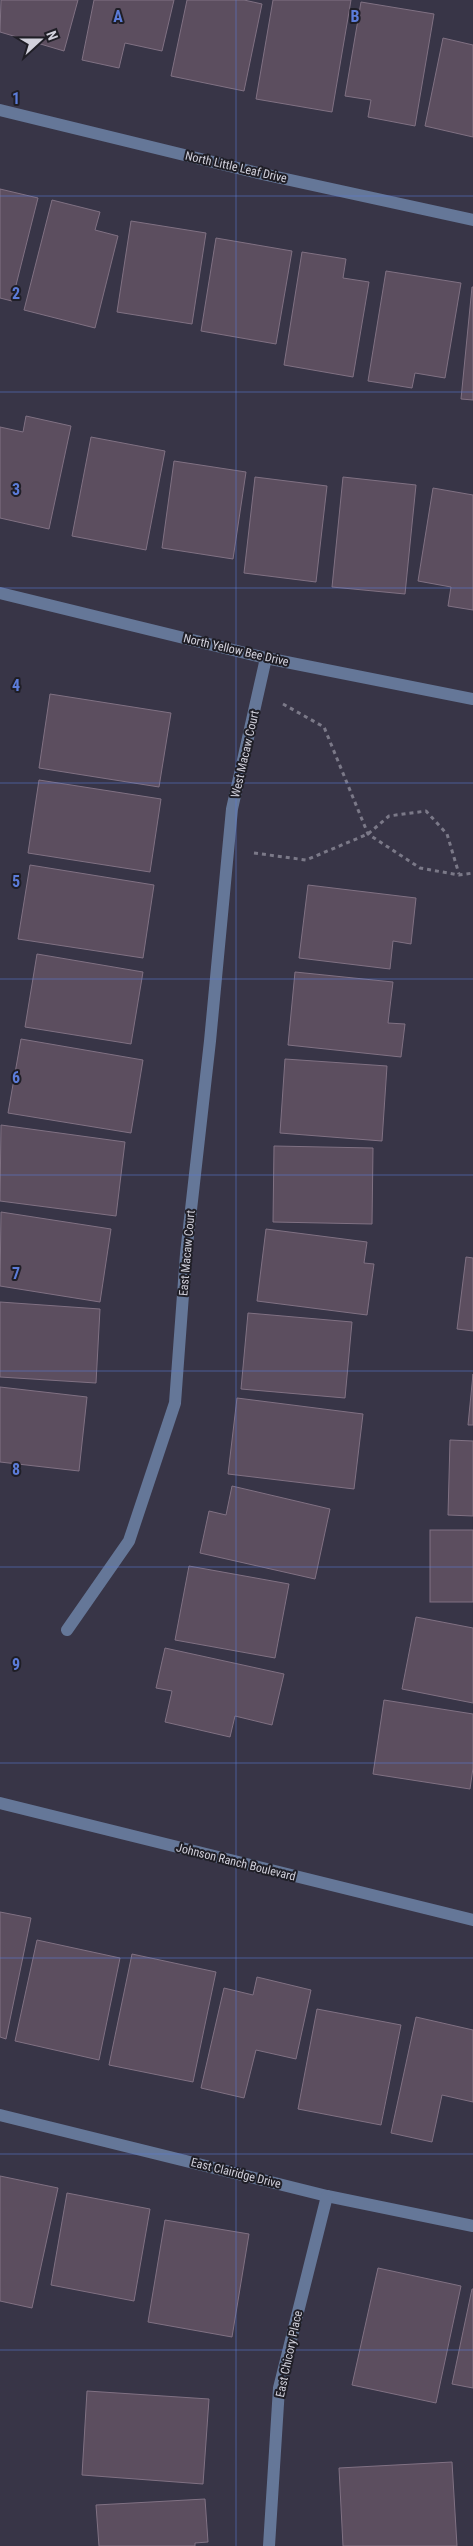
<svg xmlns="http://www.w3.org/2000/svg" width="473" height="2546" viewBox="0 0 473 2546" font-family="'Roboto Condensed',sans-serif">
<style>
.building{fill:#5c4e5f;stroke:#807183}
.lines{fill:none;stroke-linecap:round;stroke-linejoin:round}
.path{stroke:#7b7988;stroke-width:3;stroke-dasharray:4 4;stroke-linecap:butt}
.minor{stroke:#657798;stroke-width:12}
.grid{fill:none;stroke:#5c7cd9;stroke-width:1;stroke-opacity:0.55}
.labels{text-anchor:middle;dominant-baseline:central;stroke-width:4;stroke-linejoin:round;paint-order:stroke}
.street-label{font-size:12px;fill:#d2d1dc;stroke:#1f1e26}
.grid-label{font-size:16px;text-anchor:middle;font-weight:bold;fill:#5c7cd9;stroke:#1f1e26;stroke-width:4;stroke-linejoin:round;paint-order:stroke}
</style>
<rect width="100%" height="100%" fill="#383547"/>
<g class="building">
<path d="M1,0h77l-14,51 -64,-19z"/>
<path d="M94,0h80l-12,51 -37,-8 -6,25 -37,-8z"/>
<path d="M187,0h57l18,4 -18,87 -73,-15z"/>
<path d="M273,0h78l-19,112 -76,-13z"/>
<path d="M361,2l73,12 -19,112 -47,-9 3,-17 -26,-4z"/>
<path d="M443,38l30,7v92l-48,-11z"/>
<path d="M0,189l38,9 -26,103 -12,-3z"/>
<path d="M52,200l48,12 -5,18 23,6 -23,92 -71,-18z"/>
<path d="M131,221l75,12 -14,91 -75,-12z"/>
<path d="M216,238l76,13 -16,93 -75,-13z"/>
<path d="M302,252l44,7 -3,19 26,4 -16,95 -69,-12z"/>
<path d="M386,271l75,12 -16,95 -30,-5 -3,15 -44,-7z"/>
<path d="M472,287h1v113l-12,-1z"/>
<path d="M26,416l45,10 -22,103 -49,-11v-91l23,5z"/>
<path d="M91,437l74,14 -19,99 -74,-14z"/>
<path d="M174,461l72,11 -13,87 -71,-11z"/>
<path d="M255,477l72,9 -11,96 -72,-9z"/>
<path d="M343,477l73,8 -11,109 -73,-7z"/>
<path d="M433,488l40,7v115l-25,-4 3,-19 -33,-6z"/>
<path d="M50,694l121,19 -12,74 -120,-19z"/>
<path d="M39,780l122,19 -11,73 -122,-19z"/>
<path d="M30,865l124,20 -11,73 -125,-19z"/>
<path d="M308,885l108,13 -5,46 -18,-3 -3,28 -91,-11z"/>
<path d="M37,954l106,18 -12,72 -106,-17z"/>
<path d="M295,972l98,10 -5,41 17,1 -4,33 -113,-12z"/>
<path d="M21,1039l122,21 -12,73 -123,-20z"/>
<path d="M285,1059l102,7 -5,75 -102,-8z"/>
<path d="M1,1125l124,17 -9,74 -116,-15z"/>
<path d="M274,1146l99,2 -1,76 -99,-2z"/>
<path d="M1,1212l110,17 -11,73 -100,-16z"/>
<path d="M266,1229l101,13 -3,21 10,1 -7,51 -110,-14z"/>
<path d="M466,1257l7,1v73l-16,-2z"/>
<path d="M0,1302l100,7 -4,74 -96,-6z"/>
<path d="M248,1313l104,9 -7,76 -104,-9z"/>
<path d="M473,1374v51h-5z"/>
<path d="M0,1387l87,10 -8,74 -79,-9z"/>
<path d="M237,1398l126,16 -9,75 -126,-15z"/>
<path d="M450,1440l23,1v75l-25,-1z"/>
<path d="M232,1486l98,23 -15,70 -115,-26 9,-42 17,4z"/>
<rect x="430" y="1530" width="43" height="72"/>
<path d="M189,1566l100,18 -14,74 -100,-18z"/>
<path d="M416,1617l57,11v75l-71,-14z"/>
<path d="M165,1648l119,26 -12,51 -37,-9 -5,21 -65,-15 7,-31 -16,-3z"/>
<path d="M384,1700l89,14v54l-3,21 -97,-15z"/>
<path d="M0,1912l31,6 -25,121 -6,-2z"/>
<path d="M37,1940l83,18 -21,102 -84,-19z"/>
<path d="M132,1954l84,18 -23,110 -84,-17z"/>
<path d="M257,1977l54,13 -15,69 -40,-9 -12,48 -43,-10 23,-100 29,7z"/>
<path d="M317,2009l84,16 -20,100 -83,-16z"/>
<path d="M416,2017l57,13v72l-31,-7 -10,47 -41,-9z"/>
<path d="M0,2176l58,12 -26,120 -32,-7z"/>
<path d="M67,2193l83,16 -16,92 -83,-16z"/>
<path d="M165,2220l84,14 -17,103 -84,-15z"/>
<path d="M378,2268l83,18 -25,117 -84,-18z"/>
<path d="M472,2289h1v99l-21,-4z"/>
<path d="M87,2391l122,8 -6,85 -121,-9z"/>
<path d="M452,2462l5,84h-114l-4,-78z"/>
<path d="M205,2499l3,43 -13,1v3h-96l-3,-41z"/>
</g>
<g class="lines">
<g class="path">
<path d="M283,704l41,23 44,107 52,34 39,7 14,-2"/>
<path d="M254,853l52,7 62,-26 21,-18 37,-5 21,23 12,40"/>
</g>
<g class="minor">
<path d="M0,110l254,62 219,48"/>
<path d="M0,593l266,65 207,41"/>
<path d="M67,1630l62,-89 46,-138 11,-149 24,-213 22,-232 34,-151"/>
<path d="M0,1803l473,117"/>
<path d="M0,2115l327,81 146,30"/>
<path d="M269,2546l10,-158 48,-192"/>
</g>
</g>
<path class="grid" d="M236,0v2546M0,196h473M0,392h473M0,588h473M0,783h473M0,979h473M0,1175h473M0,1371h473M0,1567h473M0,1763h473M0,1958h473M0,2154h473M0,2350h473"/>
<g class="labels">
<g class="street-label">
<text transform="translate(236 167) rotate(13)">North Little Leaf Drive</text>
<text transform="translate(236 650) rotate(13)">North Yellow Bee Drive</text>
<text transform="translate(245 754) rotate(-77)">West Macaw Court</text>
<text transform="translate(187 1253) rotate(-85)">East Macaw Court</text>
<text transform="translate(236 1862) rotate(14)">Johnson Ranch Boulevard</text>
<text transform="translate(236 2173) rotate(14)">East Clairidge Drive</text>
<text transform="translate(289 2354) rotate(-78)">East Chicory Place</text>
</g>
</g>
<g class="grid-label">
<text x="118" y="22">A</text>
<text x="355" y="22">B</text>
<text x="16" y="104">1</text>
<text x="16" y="299">2</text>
<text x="16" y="495">3</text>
<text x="16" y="691">4</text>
<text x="16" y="887">5</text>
<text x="16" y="1083">6</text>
<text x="16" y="1279">7</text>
<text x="16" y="1475">8</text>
<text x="16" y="1670">9</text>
</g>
<g transform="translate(40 40) rotate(69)" stroke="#1f1e26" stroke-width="4" paint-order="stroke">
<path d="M0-4L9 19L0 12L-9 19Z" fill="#d2d1dc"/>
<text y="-8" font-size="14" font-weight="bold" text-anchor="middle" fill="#d2d1dc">N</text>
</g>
</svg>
